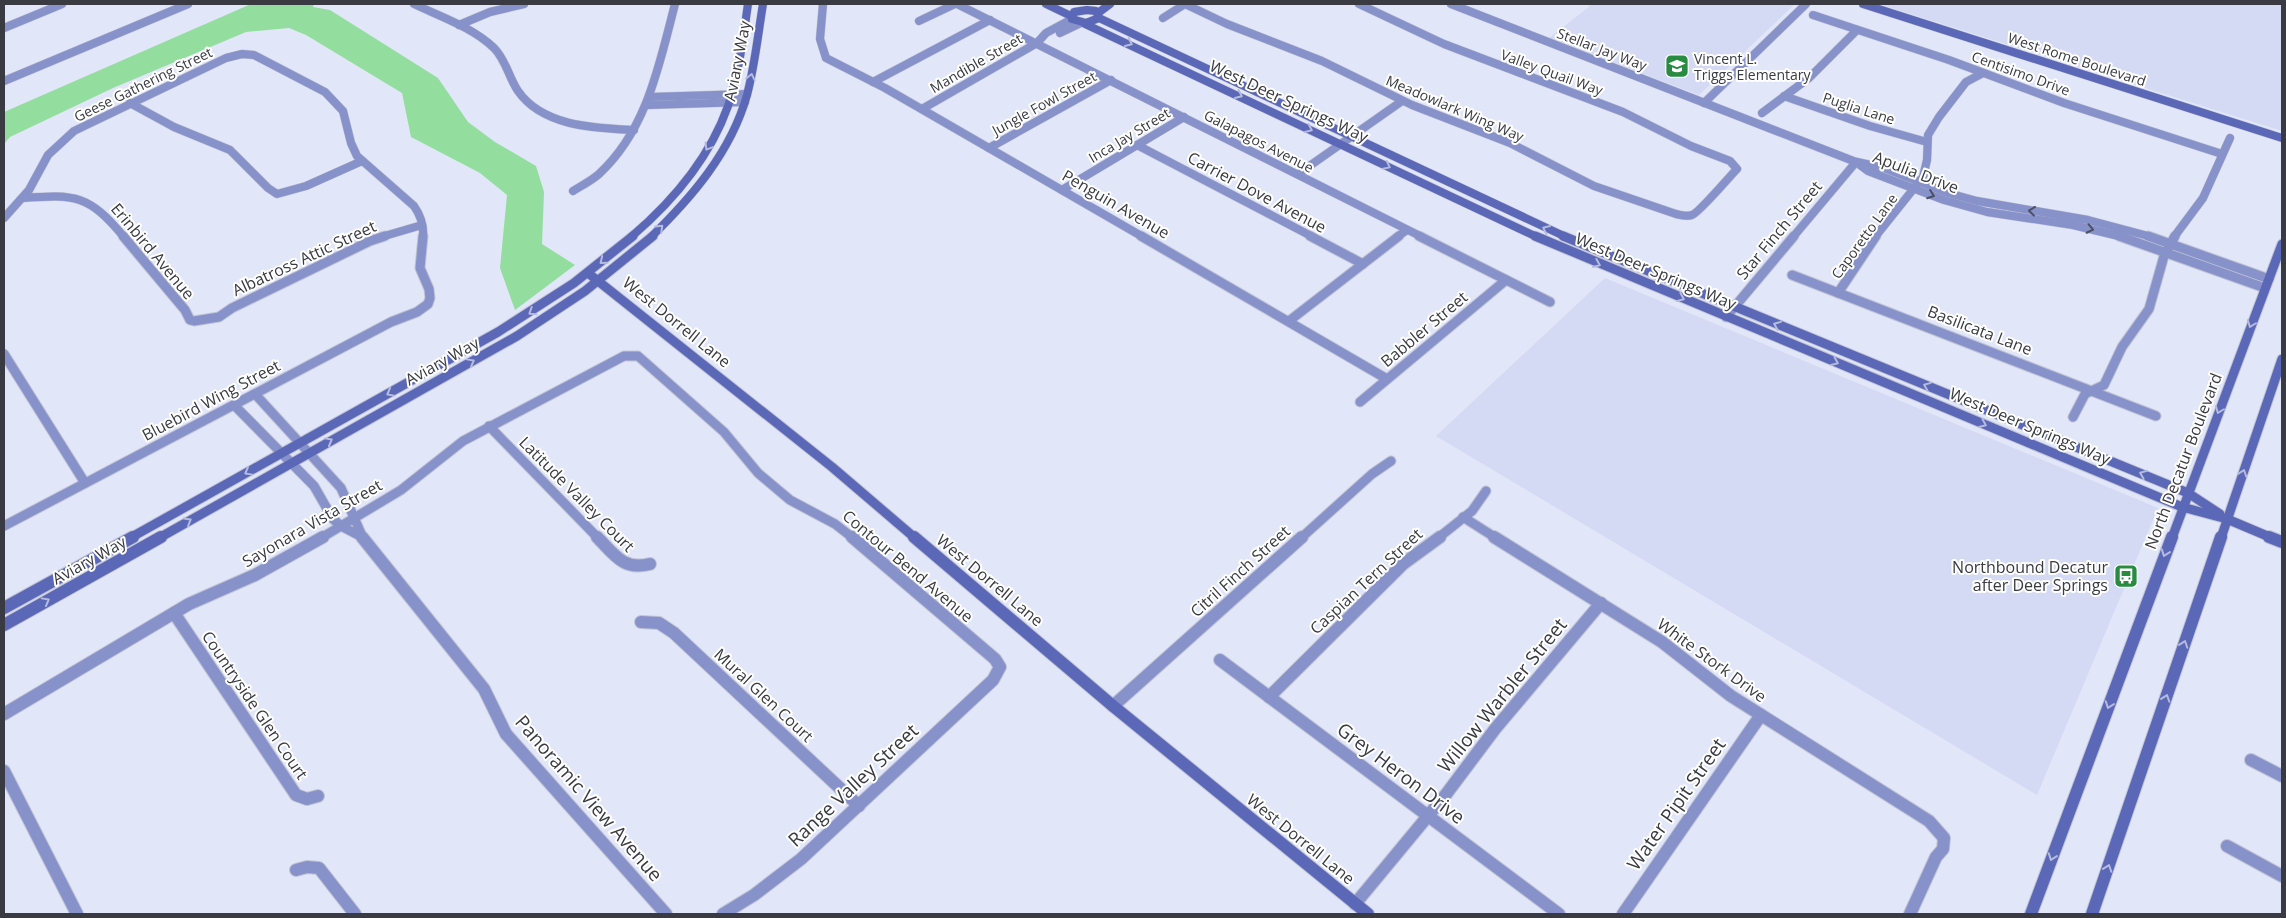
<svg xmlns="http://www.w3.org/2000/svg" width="2286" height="918" viewBox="0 0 2286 918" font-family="'Open Sans',sans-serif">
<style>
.built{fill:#d4daf3}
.green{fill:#93de9e}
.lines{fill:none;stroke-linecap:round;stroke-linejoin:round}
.street-far2-casing{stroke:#c0c4d4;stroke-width:9}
.street-far1-casing{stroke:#c0c4d4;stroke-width:11}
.street-casing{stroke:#c0c4d4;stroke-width:14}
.secondary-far2-casing{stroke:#c0c4d4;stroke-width:9}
.secondary-far1-casing{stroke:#c0c4d4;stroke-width:11}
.secondary-casing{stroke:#c0c4d4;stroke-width:14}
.street-far2{stroke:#8792ca;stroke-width:8}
.street-far1{stroke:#8792ca;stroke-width:9}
.street{stroke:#8792ca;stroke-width:12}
.secondary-far2{stroke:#5b67b7;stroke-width:8}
.secondary-far1{stroke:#5b67b7;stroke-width:9}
.secondary{stroke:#5b67b7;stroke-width:12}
.oneway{stroke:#b5bbdf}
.oneway2{stroke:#4c5064}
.labels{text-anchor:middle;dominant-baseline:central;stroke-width:4;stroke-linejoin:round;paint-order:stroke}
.far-street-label{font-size:14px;fill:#393a42;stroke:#fff}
.far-poi-label{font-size:14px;fill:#393a42;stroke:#fff;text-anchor:start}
.street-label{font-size:16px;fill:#393a42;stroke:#fff}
.poi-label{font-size:16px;fill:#393a42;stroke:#fff;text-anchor:end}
.near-street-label{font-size:19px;fill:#393a42;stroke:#fff}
</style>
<rect width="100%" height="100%" fill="#e2e6f9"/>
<g class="built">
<path d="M1586,4h209l-96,91 -150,-57 41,-32z"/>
<path d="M1879,4h403v127z"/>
<path d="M1605,278l553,230 -121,287 -601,-359z"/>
</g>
<path class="green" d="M251,4h63l-1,3 17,3 108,68 30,44 27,20 41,24 8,26 -2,52 33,21 -60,45 -15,-42 7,-73 -27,-22 -69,-36 -9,-44 -96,-58 -17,-7 -43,4 -133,56 -103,49 -6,7v-32z"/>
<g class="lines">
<g class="street-far2-casing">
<g id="street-far2">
<path d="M414,4c27,13 58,23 80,44 12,12 15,30 24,43 25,36 78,37 116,39"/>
<path d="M823,4l-3,35 6,19 59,30 258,149"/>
<path d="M957,4l465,233"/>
<path d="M1185,4l42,20 95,37 90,44 98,38 84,43 82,28c5,1 11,3 16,1 7,-2 37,-38 45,-46l-7,-8 -39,-15 -68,-34 -179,-68 -85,-40"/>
<path d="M1451,4l405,158 12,9 76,29 43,12 86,13 50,12"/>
<path d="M1813,15l136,45 115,43 158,51"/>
<path d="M1163,18l22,-14"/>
<path d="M919,21l36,-17"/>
<path d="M459,25l31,-13 34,-8"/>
<path d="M4,28l58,-24"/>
<path d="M1060,33l21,-10"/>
<path d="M4,81l184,-77"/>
<path d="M873,82l117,-62"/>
<path d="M1784,96l86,30 57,16"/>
<path d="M650,97l97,-3"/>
<path d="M130,103l44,24 56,23 38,38 9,6 29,-8 56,-25"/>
<path d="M1704,103l102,-99"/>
<path d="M647,105l98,-3"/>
<path d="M922,109l115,-66 9,-10 26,-14"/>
<path d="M1762,113l47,-35 48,-48"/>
<path d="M1137,145l176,92"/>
<path d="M989,148l122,-68"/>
<path d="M1857,162l27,6 64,25 29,8 111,19 64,17"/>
<path d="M1298,174l104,-73"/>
<path d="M1062,190l122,-73"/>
<path d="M573,191c8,-5 18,-10 26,-17 48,-44 60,-109 76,-170"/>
<path d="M23,198c53,-4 66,-3 101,39"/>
<path d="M4,218l25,-28 19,-35 26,-24 152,-73 16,-4 12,1 71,37 18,19 8,32 6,13 57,50c7,10 10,19 9,31"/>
<path d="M381,237l41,-12"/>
<path d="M1397,237l10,-7"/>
<path d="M1793,237l63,-75"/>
<path d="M1875,237l48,-60 4,-17 1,-25 11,-18 27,-35 17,-9"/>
<path d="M2174,237l29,-39 27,-60"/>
</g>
</g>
<g class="street-far1-casing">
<g id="street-far1">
<path d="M123,236l62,74 5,10 4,1 25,-4 13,-9 138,-67 15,-5"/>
<path d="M1141,236l246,143"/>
<path d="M1310,236l53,28"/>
<path d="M1419,236l131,66"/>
<path d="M2119,236l146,52"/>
<path d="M2148,236l121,43"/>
<path d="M1792,275l364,141"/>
<path d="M1838,293l38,-57"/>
<path d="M1726,317l68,-81"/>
<path d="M1289,321l110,-85"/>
<path d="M4,354l81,129"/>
<path d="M255,394l86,94 22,50"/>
<path d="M1360,402l146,-122"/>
<path d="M234,405l80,81 19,33 8,7 21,11"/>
<path d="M2073,417l12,-23 19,-9 18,-38 27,-38 15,-53 11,-20"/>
<path d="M489,426l109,112"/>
<path d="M1463,517l33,21"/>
<path d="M4,526l387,-204 26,-10 11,-8 2,-6 -1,-9 -9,-21 3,-32"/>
<path d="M321,538l80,-48 62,-49 161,-85h14l86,76 34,41 32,27 45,24 18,14"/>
<path d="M1301,538l71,-64 19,-13"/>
<path d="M1438,538l34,-27 14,-20"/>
</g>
</g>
<g class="street-casing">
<g id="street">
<path d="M362,537l122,152 22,45 160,180"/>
<path d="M597,537c17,17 26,34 53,27"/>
<path d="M1494,537l168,105 69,54 198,125 15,17 -1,11 -7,8 -26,57"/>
<path d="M174,613l122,182 11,4 11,-3"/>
<path d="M641,622l18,1 15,10 185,173"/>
<path d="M1220,660l339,254"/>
<path d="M1269,697l134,-133 37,-27"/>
<path d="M1113,706l189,-169"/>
<path d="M4,714l185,-110 66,-29 68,-38"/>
<path d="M2251,760l31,16"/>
<path d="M4,771l73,143"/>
<path d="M2227,846l55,30"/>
<path d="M296,870l11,-3 12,1 36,46"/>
<path d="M1355,904l92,-111 48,-64 106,-126"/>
<path d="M723,914l31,-19 47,-36 192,-179 7,-13 -5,-8 -143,-122"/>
<path d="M1623,914l138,-199"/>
</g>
</g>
<g class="secondary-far2-casing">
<g id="secondary-far2">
<path d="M1046,4l25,12"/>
<path d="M1863,4l419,134"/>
<path d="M1087,10l9,1 3,7 -13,5 -14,-4 2,-7z"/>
<path d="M1098,13l12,-9"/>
<path d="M1099,18l467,219"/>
<path d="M1085,24l452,213"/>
<path d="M631,237c41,-35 79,-80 97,-131 11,-33 15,-68 20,-102"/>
<path d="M651,237c41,-40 80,-85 96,-142 8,-30 11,-61 16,-91"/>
</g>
</g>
<g class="secondary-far1-casing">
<g id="secondary-far1">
<path d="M1535,236l647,271 45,12 45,19"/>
<path d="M1563,236l625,257 32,21"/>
<path d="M588,273l244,194 83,71"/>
<path d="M130,538l368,-206 76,-49 59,-47"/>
<path d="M159,538l358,-202 68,-45 68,-55"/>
<path d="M2172,538l110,-294"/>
<path d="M2221,538l61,-179"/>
</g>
</g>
<g class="secondary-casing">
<g id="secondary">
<path d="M914,537l199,169 255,208"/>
<path d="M2269,537l13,5"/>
<path d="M4,608l129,-71"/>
<path d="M4,625l157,-88"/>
<path d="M2031,914l141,-377"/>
<path d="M2092,914l129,-377"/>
</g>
</g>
<use href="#street-far2" class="street-far2"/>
<use href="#street-far1" class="street-far1"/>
<use href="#street" class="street"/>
<use href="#secondary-far2" class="secondary-far2"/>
<use href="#secondary-far1" class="secondary-far1"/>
<use href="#secondary" class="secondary"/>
</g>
<defs><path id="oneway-chevron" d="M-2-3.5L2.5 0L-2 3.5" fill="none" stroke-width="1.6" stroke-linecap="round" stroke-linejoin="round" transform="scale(1.25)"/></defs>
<g class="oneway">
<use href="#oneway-chevron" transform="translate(1129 43) rotate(25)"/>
<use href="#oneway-chevron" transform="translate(751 77) rotate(-78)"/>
<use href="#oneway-chevron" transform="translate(1239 95) rotate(25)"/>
<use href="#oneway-chevron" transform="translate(1309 129) rotate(25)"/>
<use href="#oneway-chevron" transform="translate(708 147) rotate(121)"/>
<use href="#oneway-chevron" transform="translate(1387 166) rotate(26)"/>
<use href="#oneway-chevron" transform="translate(660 228) rotate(-44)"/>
<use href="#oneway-chevron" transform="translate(1546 229) rotate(-155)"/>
<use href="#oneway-chevron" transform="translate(603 261) rotate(141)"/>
<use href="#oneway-chevron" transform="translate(1597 264) rotate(23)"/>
<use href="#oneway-chevron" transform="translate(1681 298) rotate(23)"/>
<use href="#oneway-chevron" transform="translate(532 312) rotate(147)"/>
<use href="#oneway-chevron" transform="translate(2251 324) rotate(111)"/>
<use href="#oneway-chevron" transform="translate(1777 325) rotate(-158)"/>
<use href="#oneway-chevron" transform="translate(471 362) rotate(-29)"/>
<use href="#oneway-chevron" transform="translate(1835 362) rotate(23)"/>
<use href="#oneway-chevron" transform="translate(1927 386) rotate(-158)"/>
<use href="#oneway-chevron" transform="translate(390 393) rotate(151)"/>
<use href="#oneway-chevron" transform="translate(2219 410) rotate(111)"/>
<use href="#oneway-chevron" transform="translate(1983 424) rotate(23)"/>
<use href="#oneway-chevron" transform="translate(329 441) rotate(-29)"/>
<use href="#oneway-chevron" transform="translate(248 472) rotate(151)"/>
<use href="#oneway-chevron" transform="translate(2243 473) rotate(-71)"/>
<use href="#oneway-chevron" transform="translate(2143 474) rotate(-158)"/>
<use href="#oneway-chevron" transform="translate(188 521) rotate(-30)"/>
<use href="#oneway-chevron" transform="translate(2165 553) rotate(110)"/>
<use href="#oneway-chevron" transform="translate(46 601) rotate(-29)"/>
<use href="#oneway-chevron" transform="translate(2184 644) rotate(-71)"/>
<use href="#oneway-chevron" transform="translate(2166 698) rotate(-71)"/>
<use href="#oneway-chevron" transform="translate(2109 705) rotate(110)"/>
<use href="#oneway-chevron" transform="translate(2052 857) rotate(110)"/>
<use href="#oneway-chevron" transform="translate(2108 868) rotate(-71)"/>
</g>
<g class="oneway2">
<use href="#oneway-chevron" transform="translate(1931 195) rotate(20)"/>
<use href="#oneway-chevron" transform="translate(2032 211) rotate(-173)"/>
<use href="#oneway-chevron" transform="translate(2090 229) rotate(12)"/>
</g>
<defs>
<g id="school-square" transform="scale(1.25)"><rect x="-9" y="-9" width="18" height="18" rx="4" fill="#278c41" stroke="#fff"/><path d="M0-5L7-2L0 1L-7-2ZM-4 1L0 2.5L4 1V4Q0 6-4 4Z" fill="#fff"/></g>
<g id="bus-square" transform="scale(1.25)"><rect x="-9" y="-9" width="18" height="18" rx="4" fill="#278c41" stroke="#fff"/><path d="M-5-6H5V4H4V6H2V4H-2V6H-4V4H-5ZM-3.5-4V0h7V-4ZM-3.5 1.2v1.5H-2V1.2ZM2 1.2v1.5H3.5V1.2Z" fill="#fff"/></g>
</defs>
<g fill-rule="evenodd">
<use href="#school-square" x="1677" y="66"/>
<use href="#bus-square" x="2126" y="576"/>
</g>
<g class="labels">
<g class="far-street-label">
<text transform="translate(1602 49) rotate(21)">Stellar Jay Way</text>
<text transform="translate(2077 59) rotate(18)">West Rome Boulevard</text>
<text transform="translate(976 63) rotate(-30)">Mandible Street</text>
<text transform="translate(1552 72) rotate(20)">Valley Quail Way</text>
<text transform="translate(2021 73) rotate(20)">Centisimo Drive</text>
<text transform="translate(143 84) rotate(-26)">Geese Gathering Street</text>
<text transform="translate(1044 103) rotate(-29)">Jungle Fowl Street</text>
<text transform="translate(1455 108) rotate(23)">Meadowlark Wing Way</text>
<text transform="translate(1859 108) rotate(18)">Puglia Lane</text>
<text transform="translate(1129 135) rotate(-31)">Inca Jay Street</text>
<text transform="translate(1259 141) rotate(27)">Galapagos Avenue</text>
<text transform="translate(1864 236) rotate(-54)">Caporetto Lane</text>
</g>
<g class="far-poi-label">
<text x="1694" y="58">Vincent L.<tspan x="1694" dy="16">Triggs Elementary</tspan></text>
</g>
<g class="street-label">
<text transform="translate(737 61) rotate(-79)">Aviary Way</text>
<text transform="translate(1289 101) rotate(25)">West Deer Springs Way</text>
<text transform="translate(1916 172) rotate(21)">Apulia Drive</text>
<text transform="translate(1257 192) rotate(28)">Carrier Dove Avenue</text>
<text transform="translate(1116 204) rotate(30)">Penguin Avenue</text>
<text transform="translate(1779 230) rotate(-50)">Star Finch Street</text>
<text transform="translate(153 251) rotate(50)">Erinbird Avenue</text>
<text transform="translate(304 258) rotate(-25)">Albatross Attic Street</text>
<text transform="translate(1656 271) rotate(23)">West Deer Springs Way</text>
<text transform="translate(677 322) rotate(39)">West Dorrell Lane</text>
<text transform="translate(1424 329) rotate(-40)">Babbler Street</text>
<text transform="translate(1980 330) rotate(21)">Basilicata Lane</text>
<text transform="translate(442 361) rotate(-29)">Aviary Way</text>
<text transform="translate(211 400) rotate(-28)">Bluebird Wing Street</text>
<text transform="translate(2030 426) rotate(23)">West Deer Springs Way</text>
<text transform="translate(2183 461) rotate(-69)">North Decatur Boulevard</text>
<text transform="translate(577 494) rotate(45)">Latitude Valley Court</text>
<text transform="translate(312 523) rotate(-30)">Sayonara Vista Street</text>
<text transform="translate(89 560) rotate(-29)">Aviary Way</text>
<text transform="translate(908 566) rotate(40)">Contour Bend Avenue</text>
<text transform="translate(1240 571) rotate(-42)">Citril Finch Street</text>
<text transform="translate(990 580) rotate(40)">West Dorrell Lane</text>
<text transform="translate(1366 581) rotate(-43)">Caspian Tern Street</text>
<text transform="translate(1712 660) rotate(36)">White Stork Drive</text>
<text transform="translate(764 695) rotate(43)">Mural Glen Court</text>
<text transform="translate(255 705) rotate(56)">Countryside Glen Court</text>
<text transform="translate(1301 839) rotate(39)">West Dorrell Lane</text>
</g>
<g class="poi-label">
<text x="2108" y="567">Northbound Decatur<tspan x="2108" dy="18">after Deer Springs</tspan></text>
</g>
<g class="near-street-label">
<text transform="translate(1502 695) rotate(-51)">Willow Warbler Street</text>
<text transform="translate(1401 773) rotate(37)">Grey Heron Drive</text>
<text transform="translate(853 785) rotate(-43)">Range Valley Street</text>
<text transform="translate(589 798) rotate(49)">Panoramic View Avenue</text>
<text transform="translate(1676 804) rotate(-55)">Water Pipit Street</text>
</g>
</g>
<rect width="2286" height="918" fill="none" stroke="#393a42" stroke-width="10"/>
</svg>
